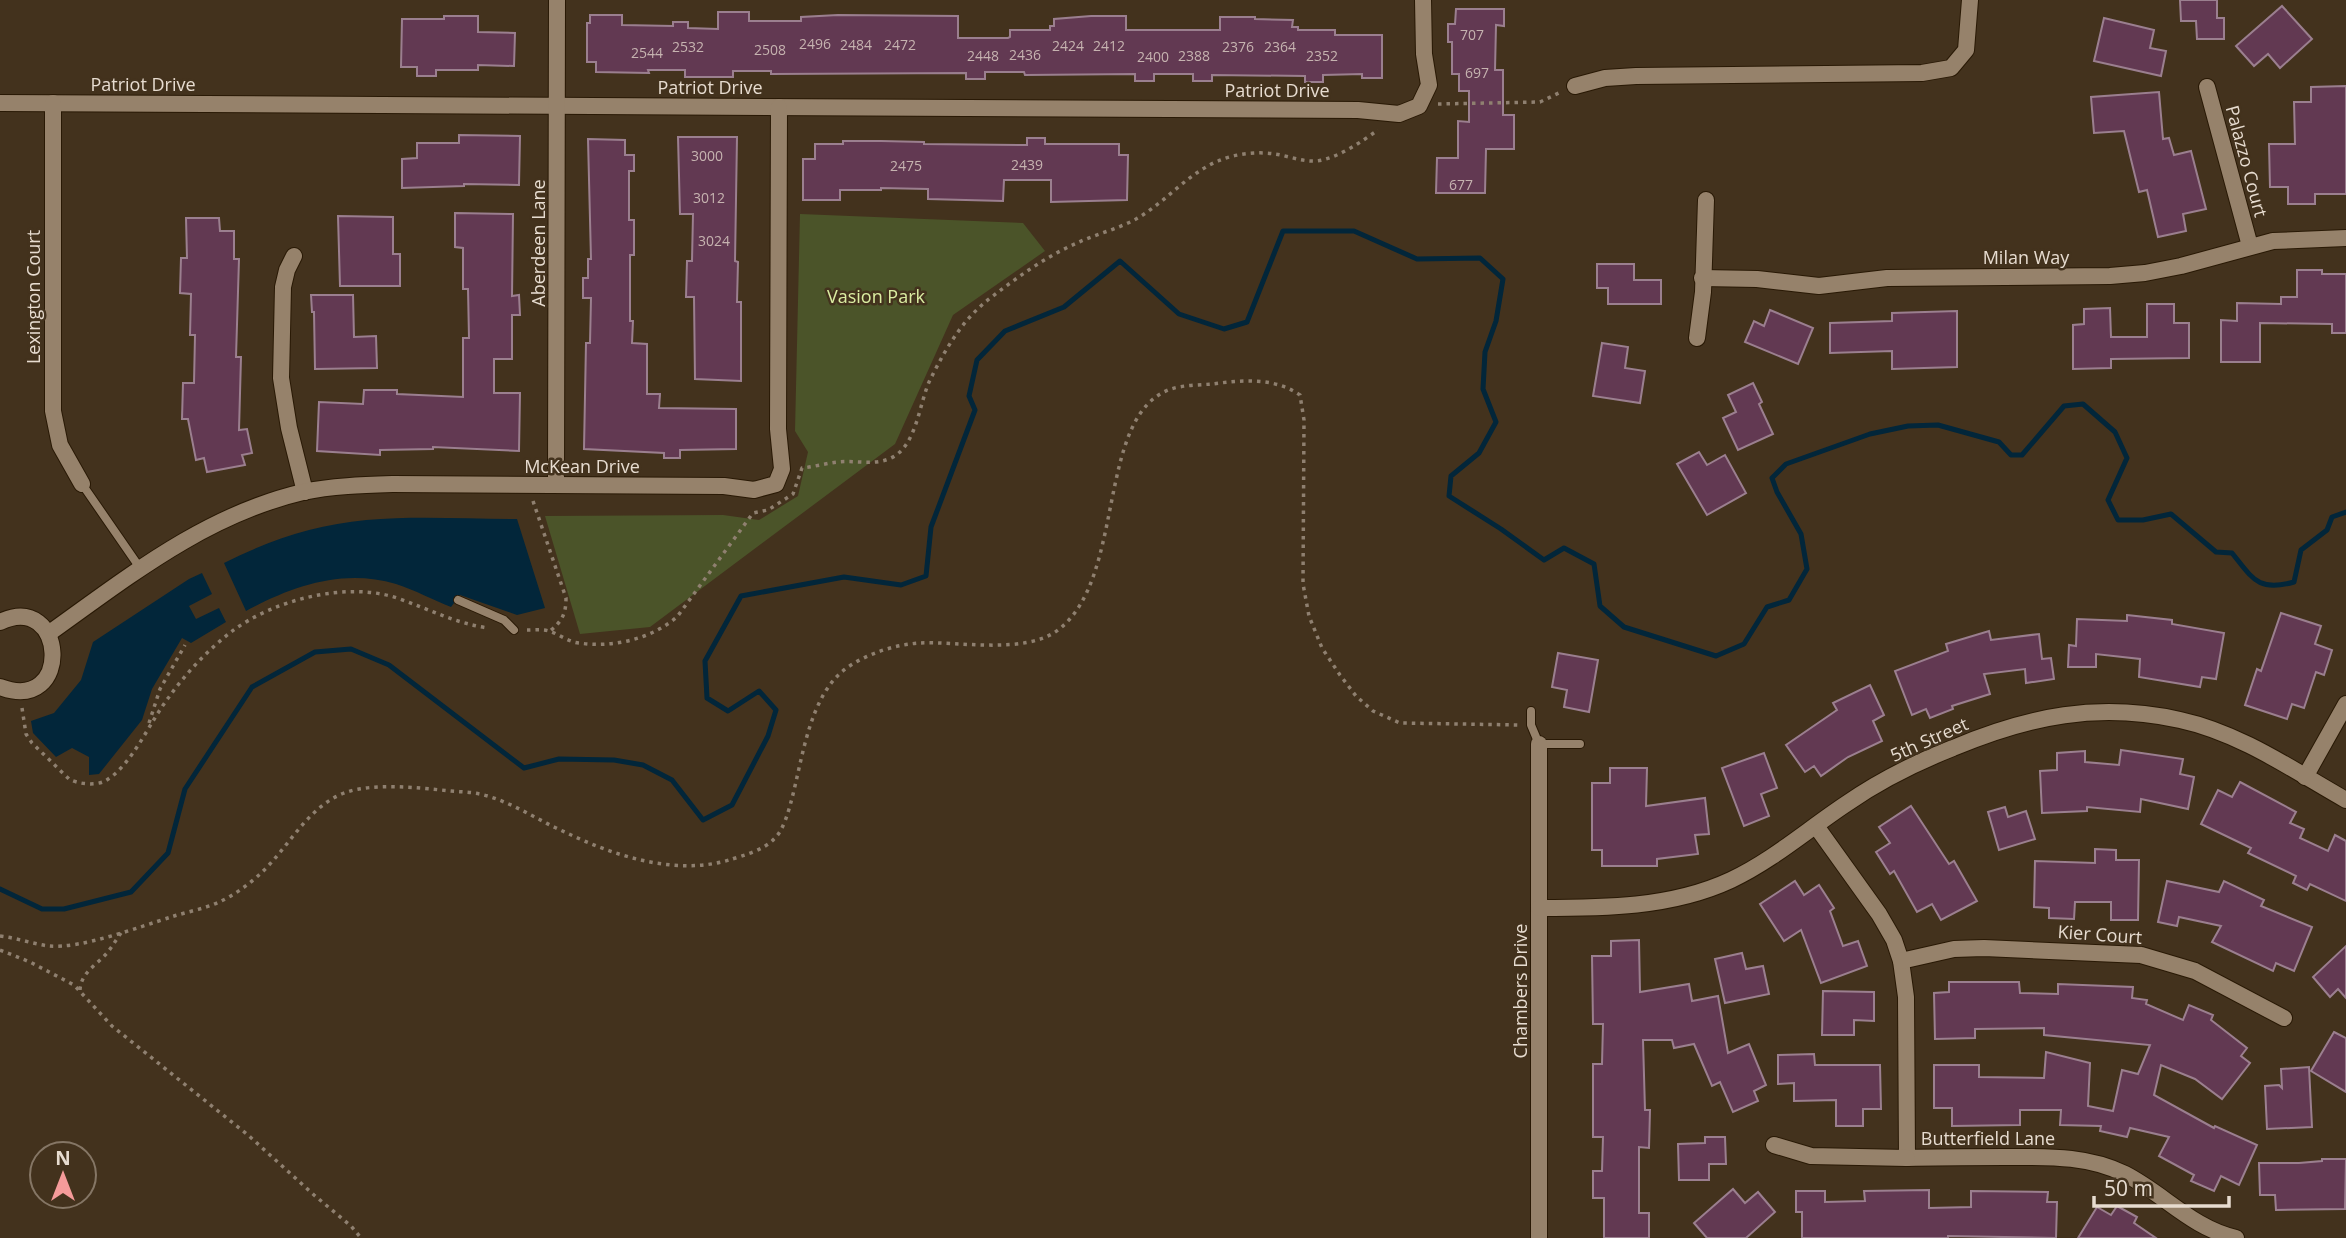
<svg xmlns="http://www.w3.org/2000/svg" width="2346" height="1238" viewBox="0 0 2346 1238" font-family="'Open Sans',sans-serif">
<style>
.green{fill:#4b5429}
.water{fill:#02263a}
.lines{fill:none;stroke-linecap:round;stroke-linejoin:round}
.stream{stroke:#02263a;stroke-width:5}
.building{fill:#623952;stroke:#9b7f8f;stroke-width:2}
.lane-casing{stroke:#291905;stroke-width:10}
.street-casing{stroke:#291905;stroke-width:18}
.path{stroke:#8f8070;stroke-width:3.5;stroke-dasharray:3.5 5;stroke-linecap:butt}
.lane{stroke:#96826b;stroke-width:8}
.street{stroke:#96826b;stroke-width:16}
.labels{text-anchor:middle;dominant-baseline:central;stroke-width:5;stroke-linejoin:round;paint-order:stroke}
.number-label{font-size:14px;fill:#c6b3b0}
.street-label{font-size:18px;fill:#e7dcd0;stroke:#43321d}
.park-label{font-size:18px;fill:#dbeda2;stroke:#43321d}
</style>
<rect width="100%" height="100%" fill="#43321d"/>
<path class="green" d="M800,214l223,9 22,28 -92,64 -58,129 -245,183 -70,7 -35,-118 178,-1 36,5 39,-24 10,-44 -13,-21z"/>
<g class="water">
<path d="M517,519l28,89 -28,7 -57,-20 -9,12c-18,-7 -36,-17 -55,-23 -53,-16 -104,2 -150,27l-22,-48c28,-14 55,-25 85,-33 66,-18 140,-11 208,-11z"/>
<path d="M202,573l10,21 -23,12 7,13 23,-11 7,14 -35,21 -9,-5 -30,51 -10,31 -43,54 -10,1v-18l-17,-9 -16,9 -23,-24 -2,-12 23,-8 27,-33 12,-38 96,-63z"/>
</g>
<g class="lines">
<path class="stream" d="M0,889l42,20h22l67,-17 37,-39 17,-64 67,-102 63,-35 36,-3 38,16 135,103 35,-9 55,1 29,5 29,15 31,40 29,-15 36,-69 8,-26 -17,-19 -31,20 -21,-13 -2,-37 36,-65 103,-19 57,8 25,-9 5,-49 44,-117 -6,-14 8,-36 28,-29 59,-24 56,-46 59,53 45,15 23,-7 36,-91h71l63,28 63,-1 23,21 -7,42 -11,31 -2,37 13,33 -17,31 -28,23 -2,20 52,33 43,31 20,-12 30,16 6,42 24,21 92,29 28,-12 23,-37 22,-7 18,-31 -6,-35 -24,-42 -5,-14 14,-14 84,-30 38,-8 30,-1 61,17 12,13h11l42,-49 19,-2 32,28 12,26 -19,42 10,20h25l28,-6 45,38 16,1c21,26 26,39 62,29l7,-32 26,-20 5,-13 14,-5"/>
</g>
<g class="building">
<path d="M2180,0h37v18h7v21h-27l-1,-18h-15z"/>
<path d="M2282,6l30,33 -32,29 -12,-14 -14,12 -18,-20z"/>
<path d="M1456,9h48v17l-8,-1 -1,45h8v45h11v34h-28l-1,44h-49l1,-35h21v-37l11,1v-31h-10v-17h-7v-32h-4v-18h7z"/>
<path d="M718,12h31v9h52v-4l37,-2 120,1v22h50l2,-1v-7h40v-4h4v-7l37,-3h35v14h94v-13h35v2l38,1 -1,7h6v3h37v5h47v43h-20v-4l-39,1v7h-18v-6l-93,-1v6h-19v-7h-39v7h-19v-7l-110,1 -1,-3h-39v7h-19v-6l-195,1v-3h-38v6h-48v-7h-37l1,3 -53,-1v-10h-9v-39h3v-8h32v10l51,1v-4h15v6l30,1z"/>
<path d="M444,16h34v16l37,1 -1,33 -36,-1v5h-42v6h-19v-9h-16l1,-48h42z"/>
<path d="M2104,18l50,12 -4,18 16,3 -5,25 -67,-15z"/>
<path d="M2346,86v108h-31v10h-27v-17h-18l-1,-43h26l-1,-42h17v-15z"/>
<path d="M2159,92l4,47 6,-1 5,17 17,-4 15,58 -23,5 3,17 -28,6 -11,-47 -8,2 -15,-61 -30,2 -3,-36z"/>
<path d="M459,135l61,1 -1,49 -55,-1v2l-62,2v-29l15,-1v-15h42z"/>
<path d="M678,137h59l-2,124 3,1 -1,40h4v79l-46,-2 -1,-82h-8l1,-36h5l1,-47h-13z"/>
<path d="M1027,138h18v6h74v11h9l-1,45 -76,2v-22h-47l-1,21 -75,-2v-10l-47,-1v2h-41v10h-37v-41h12v-15h28v-3h38l43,1v2l103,1z"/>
<path d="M588,139l37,1v15h9v16h-5v49h5v35h-4v66h3l-1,22 15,1v50h13l-1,14 77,1v40l-56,1v8h-16v-5l-80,-4 2,-106h4l1,-45h-8v-20h5v-19h3z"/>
<path d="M455,213l58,1 -1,82 7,-1 1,20h-8v44h-18v34h26l-1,58 -86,-4v2l-53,1v5l-63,-4 2,-49 44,2 1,-14h33v4l66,3v-59h6l-1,-49h-5v-41l-8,-1z"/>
<path d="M338,216l55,1v37h7v32h-60z"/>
<path d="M186,218h33l1,13h14v28h5l-3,98h5l-2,73 8,-1 5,24 -10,2 3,10 -38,7 -3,-14 -8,2 -8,-41h-6l1,-36h11l1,-48h-5l1,-41 -11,-1 1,-35h6z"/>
<path d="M1597,264h37v16h27v24h-53v-16h-11z"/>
<path d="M2297,270h25v4h24v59h-14v-9l-72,-1v39h-39v-42l16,1v-18l44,1v-7h16z"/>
<path d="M311,295h42l1,42 22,-1 1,32 -62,1 -1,-57h-2z"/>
<path d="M2147,304h27v19h15v35l-78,1v9l-38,1v-44l11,-1v-15l26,-1 1,29h36z"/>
<path d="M1770,310l43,18 -15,36 -53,-22 9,-21 10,5z"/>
<path d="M1957,311v56l-65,2v-18l-62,2v-30l62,-2v-8z"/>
<path d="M1602,343l26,4 -3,21 20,3 -5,32 -47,-7z"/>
<path d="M1753,383l9,19 -3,2 14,30 -35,16 -15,-32 13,-6 -8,-17z"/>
<path d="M1699,452l8,13 18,-10 21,38 -39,22 -30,-51z"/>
<path d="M2281,613l40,13 -6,18 17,6 -8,25 -8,-3 -12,36 -12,-4 -5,15 -42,-14 12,-36 4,2z"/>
<path d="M2127,615l45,5v4l52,9 -8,46 -14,-2 -2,10 -61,-10 1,-18 -44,-5v13h-28l1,-22 7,1 1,-27 50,2z"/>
<path d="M1989,631l2,9 48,-6 3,25 9,-1 3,21 -28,4 -1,-14 -41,5 6,20 -38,12 1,3 -23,9 -4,-9 -14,6 -17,-44 53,-20 -2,-7z"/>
<path d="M1558,653l40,7 -9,52 -25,-5 3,-17 -15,-3z"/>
<path d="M1870,685l14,30 -11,6 9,20 -34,16 -27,19 -7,-10 -9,6 -19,-27 51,-35 -4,-7z"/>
<path d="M2121,750l62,9 -3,15 14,3 -6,32 -47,-10 -1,13 -53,-5v4l-45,2 -2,-42 17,-1v-17l28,-2v11l34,3z"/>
<path d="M1764,753l13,35 -16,6 8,22 -25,10 -22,-58z"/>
<path d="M1610,768h37l-1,38 59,-8 4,36 -14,1 3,19 -41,5v7h-55v-16h-10v-67h18z"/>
<path d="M2240,782l56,30 -6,11 14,6 -4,9 28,13 7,-16 11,6v60l-36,-17 -3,6 -14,-7 3,-7 -48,-23 3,-5 -50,-24 17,-34 14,7z"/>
<path d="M1911,806l38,58 5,-3 23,40 -36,19 -9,-16 -15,8 -23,-41 -4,3 -14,-22 14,-9 -11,-16z"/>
<path d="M2005,807l3,10 18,-6 9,28 -36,11 -11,-38z"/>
<path d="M2095,849l21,1v10h23l-1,60h-27v-18h-36l-1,17 -25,-1v-10l-15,-1 1,-46 60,2z"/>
<path d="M1795,881l9,14 15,-10 15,23 -4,3 13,35 15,-5 9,25 -46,17 -20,-53 -17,11 -24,-37z"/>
<path d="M2167,881l52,11 5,-11 40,19 -3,6 51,21 -18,44 -18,-8 -3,8 -61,-29 9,-16 -42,-9 -2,9 -19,-4z"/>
<path d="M1639,940l1,52 49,-8 3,17 26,-5 10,57 21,-9 17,41 -12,6 4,10 -25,11 -13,-30 -8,4 -18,-42 -20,4 -2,-8h-29l2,70h5l-1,38 -10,-1v66h10v25h-45v-40h-11v-27h9l1,-34h-10v-73h9l1,-40h-10l-1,-68h19v-15z"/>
<path d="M2346,946v52l-8,-9 -8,8 -17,-20z"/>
<path d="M1742,953l4,16 17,-3 6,28 -44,9 -10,-44z"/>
<path d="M1949,982h70l1,11 38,1v-10l75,3 -1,11 15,2 -1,4 37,16 6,-15 24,10 -2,5 36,28 -6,8 9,7 -28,36 -27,-20 -34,-14 -7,30 60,33 1,-2 42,19 -18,40 -18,-9 -7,15 -23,-10 3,-6 -35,-19 10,-19 -39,-9 -3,9 -27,-6 1,-5 -41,-1 1,-15h-41v15l-68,1v-18h-18v-43h45v12l65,1 2,-26 44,11 -2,43 25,5 9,-41 16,4 12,-29 -106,-10v-7l-69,1v9l-40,1 -1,-46 15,-1z"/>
<path d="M1823,991l51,1v29l-20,-1v15h-32z"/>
<path d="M2334,1032l12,6v54l-35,-21z"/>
<path d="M1814,1054l1,11h65l1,44h-18v17h-27v-26l-42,1v-18l-16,1v-29z"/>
<path d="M2309,1067l3,60 -45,2 -2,-43 14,-1 3,3 -1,-19z"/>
<path d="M1705,1137h20l1,27h-17v16h-30l-1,-36 27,-1z"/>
<path d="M2322,1159h24l-1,50 -69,1 -1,-15h-15l-1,-32h40l23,-2z"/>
<path d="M1733,1189l12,14 13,-11 17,20 -29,26h-39l-13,-15z"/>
<path d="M1929,1190v18l42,-1v-16l77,1 -1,10h10l-1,36 -108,-2v2h-146v-26h-6v-21h29v11l40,-1 -1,-10z"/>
<path d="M2117,1206l20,11 -3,6 22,15h-78l19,-31 14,8z"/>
</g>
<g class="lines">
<g class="lane-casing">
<g id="lane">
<path d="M82,484l58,84"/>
<path d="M458,600l46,20 10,10"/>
<path d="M1531,711v14l8,19h41"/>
</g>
</g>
<g class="street-casing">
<g id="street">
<path d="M1575,86l30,-8 31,-2 286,-3 29,-5 15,-18 4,-50"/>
<path d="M2207,87l43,159"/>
<path d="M0,103l1358,7 41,4 20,-8 10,-21 -5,-31 -1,-54"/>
<path d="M53,103v308l7,34 22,39"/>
<path d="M294,256l-7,14 -4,17 -2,91 8,50 16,64"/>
<path d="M1702,278l55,1 62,7 68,-8 223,-2 35,-3 36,-7 92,-25 73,-3"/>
<path d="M1697,338l6,-46 3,-92"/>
<path d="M556,485l1,-485"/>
<path d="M0,622c66,-32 74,93 0,65"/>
<path d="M48,634c80,-57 157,-119 255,-142 29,-6 60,-7 90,-8l331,2 30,4 22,-6 6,-15 -4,-40 1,-322"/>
<path d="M1539,744v494"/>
<path d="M2305,777l41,-73"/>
<path d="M1816,826l63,88 15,26 7,21 5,36 1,161c33,-1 65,-1 97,-1 42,0 83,-2 121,17 39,20 67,54 111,64"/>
<path d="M1539,908c64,0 132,0 192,-28 42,-20 76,-50 115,-76 33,-23 69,-41 107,-56 76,-32 145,-46 227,-28 60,13 113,50 166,80"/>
<path d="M1901,961l53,-12 30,-1 157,7 54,16 89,47"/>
<path d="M1774,1145l37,11 96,2"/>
</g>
</g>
<g class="path">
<path d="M1438,104l102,-2 21,-10"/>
<path d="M533,501l33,97c0,16 -4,23 -16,33"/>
<path d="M527,630c7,0 15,-1 22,1 10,3 19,11 30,12 34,5 72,-4 98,-26l76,-104 15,-3 25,-16 9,-26c12,-1 24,-5 36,-6 18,-2 36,4 53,-4 26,-12 28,-55 39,-78 16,-32 33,-62 63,-84 26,-20 54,-40 84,-53 19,-9 41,-14 59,-24 30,-17 51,-45 82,-58 16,-7 39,-10 57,-7 14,2 27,8 42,7 21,-3 44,-19 61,-31"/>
<path d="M22,708l4,26 6,9 37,36c9,5 26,7 36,2 27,-15 45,-60 64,-84 17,-24 39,-47 62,-65 42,-32 115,-51 166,-34 32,11 57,25 91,30"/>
<path d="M149,723l11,-34 25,-44"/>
<path d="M0,936c17,2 33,8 49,10 32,3 90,-19 122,-29 15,-5 33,-8 48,-15 14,-6 29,-17 41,-28 32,-29 51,-77 99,-85 30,-5 61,-1 92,2 11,1 22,1 33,4 30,8 55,26 83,38 48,23 108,43 162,27 13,-4 35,-10 45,-21 9,-8 14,-26 17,-37 12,-44 18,-108 57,-135 21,-14 46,-22 71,-24 39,-2 106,12 139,-13 69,-52 37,-215 113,-241 12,-4 28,-4 41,-5 30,-4 62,-7 88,11l4,25 -1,164 6,32 13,32 18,27 16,21 17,15 27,12 120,2"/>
<path d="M0,950l30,12 44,23 38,41 136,109 66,60 37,31 10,12"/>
<path d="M80,990c1,-18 17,-25 27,-37 5,-6 9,-13 14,-20"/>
</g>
<use href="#lane" class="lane"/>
<use href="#street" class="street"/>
</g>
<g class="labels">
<g class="number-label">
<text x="1472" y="34">707</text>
<text x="815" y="43">2496</text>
<text x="856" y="44">2484</text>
<text x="900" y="44">2472</text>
<text x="1068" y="45">2424</text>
<text x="1109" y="45">2412</text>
<text x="688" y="46">2532</text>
<text x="1238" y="46">2376</text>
<text x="1280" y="46">2364</text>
<text x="770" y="49">2508</text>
<text x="647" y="52">2544</text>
<text x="1025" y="54">2436</text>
<text x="983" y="55">2448</text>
<text x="1194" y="55">2388</text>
<text x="1322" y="55">2352</text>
<text x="1153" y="56">2400</text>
<text x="1477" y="72">697</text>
<text x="707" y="155">3000</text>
<text x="1027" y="164">2439</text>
<text x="906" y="165">2475</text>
<text x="1461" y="184">677</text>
<text x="709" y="197">3012</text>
<text x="714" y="240">3024</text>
</g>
<g class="street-label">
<text x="143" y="84">Patriot Drive</text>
<text x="710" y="87">Patriot Drive</text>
<text x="1277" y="90">Patriot Drive</text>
<text transform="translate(2247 161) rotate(75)">Palazzo Court</text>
<text transform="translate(538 243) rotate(-90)">Aberdeen Lane</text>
<text x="2026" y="257">Milan Way</text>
<text transform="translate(33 297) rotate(-90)">Lexington Court</text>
<text x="582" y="466">McKean Drive</text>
<text transform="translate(1929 739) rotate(-24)">5th Street</text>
<text transform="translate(2100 934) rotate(4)">Kier Court</text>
<text transform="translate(1520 991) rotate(-90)">Chambers Drive</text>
<text x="1988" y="1138">Butterfield Lane</text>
</g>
<g class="park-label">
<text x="876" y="296">Vasion Park</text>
</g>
</g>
<g transform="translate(63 1175)"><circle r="33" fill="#43321d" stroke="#857665" stroke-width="2"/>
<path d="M0-5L12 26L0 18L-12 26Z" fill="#f59b9a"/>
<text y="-10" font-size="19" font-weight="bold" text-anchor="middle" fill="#e7dcd0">N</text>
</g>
<path d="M2094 1196v10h135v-10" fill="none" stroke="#e7dcd0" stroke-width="3.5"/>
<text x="2104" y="1196" font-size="21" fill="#e7dcd0" stroke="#43321d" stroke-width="5" paint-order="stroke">50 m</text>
</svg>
